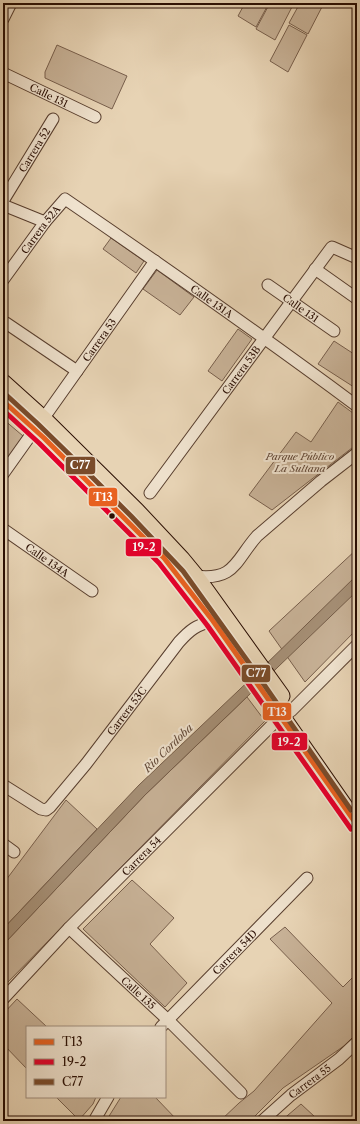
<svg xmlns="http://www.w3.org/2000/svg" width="360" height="1124" viewBox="0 0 360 1124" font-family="'Libre Caslon Text',serif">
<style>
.green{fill:#c7b196;stroke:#785f4c}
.water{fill:#a69077;stroke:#745c48}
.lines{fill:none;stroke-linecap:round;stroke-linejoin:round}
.street-casing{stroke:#583e2e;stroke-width:13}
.primary-casing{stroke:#290d02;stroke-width:19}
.street{stroke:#efe2ce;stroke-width:11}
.primary{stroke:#e7d3b4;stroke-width:17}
.bus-1-casing{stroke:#efe2ce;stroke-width:8}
.bus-2-casing{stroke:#efe2ce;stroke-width:8}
.bus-3-casing{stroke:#efe2ce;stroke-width:8}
.bus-1{stroke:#e86120;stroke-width:5}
.bus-2{stroke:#e4002b;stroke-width:5}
.bus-3{stroke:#7a4b2a;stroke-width:5}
.bus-dot{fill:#290d02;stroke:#efe2ce;stroke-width:1.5}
.labels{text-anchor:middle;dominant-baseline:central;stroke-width:4;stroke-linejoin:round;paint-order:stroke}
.street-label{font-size:10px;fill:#290d02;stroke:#efe2ce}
.park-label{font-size:10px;font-style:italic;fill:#604636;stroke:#efe2ce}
.water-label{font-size:11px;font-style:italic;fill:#614837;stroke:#efe2ce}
.line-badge{stroke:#efe2ce;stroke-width:1.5}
.badge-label{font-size:11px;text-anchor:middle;font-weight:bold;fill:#fff}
</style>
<rect width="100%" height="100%" fill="#e7d3b4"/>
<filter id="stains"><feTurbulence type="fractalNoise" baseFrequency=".005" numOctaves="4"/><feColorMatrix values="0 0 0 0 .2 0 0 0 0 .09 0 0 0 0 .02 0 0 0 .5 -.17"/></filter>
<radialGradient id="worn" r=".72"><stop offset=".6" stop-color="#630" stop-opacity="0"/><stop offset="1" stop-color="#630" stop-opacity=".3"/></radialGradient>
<g class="green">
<path d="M245,3h24l-13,24 -18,-11z"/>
<path d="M270,3h24l-19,37 -19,-11z"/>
<path d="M300,3h24l-16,31 -19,-11z"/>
<path d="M289,25l18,10 -19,37 -18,-11z"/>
<path d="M57,45l70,31 -15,33 -67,-31v-6z"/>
<path d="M111,238l33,23 -8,12 -33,-24z"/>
<path d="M157,270l37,27 -14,18 -37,-26z"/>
<path d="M238,329l14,10 -30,42 -14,-10z"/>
<path d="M334,341l23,15v33l-39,-25z"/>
<path d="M338,402l19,14v28l-85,66 -23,-15 47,-63 15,10z"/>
<path d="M3,419l20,17 -15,22 -5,-4z"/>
<path d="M357,549v80l-52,53 -36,-51z"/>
<path d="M247,697l18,24 -262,266v-42l142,-150z"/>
<path d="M66,800l31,29 -94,100v-45z"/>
<path d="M132,880l42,38 -24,26 37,39 -22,24 -82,-78z"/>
<path d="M285,927l58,60 14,-14v60l-13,13 -61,42 -33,33h-30l19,-18 15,-12 78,-88 -62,-64z"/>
<path d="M17,999l30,28h-20v42l-24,-25v-30z"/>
<path d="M56,1097h40l-3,7 -14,16z"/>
<path d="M121,1097h34l23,24h-72z"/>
<path d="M301,1104l14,13 -4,4h-30z"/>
</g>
<path class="water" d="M357,575v16l-212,204 -142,150v-16l136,-144 119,-113z"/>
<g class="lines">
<g class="street-casing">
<g id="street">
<path d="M3,19l8,-16"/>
<path id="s1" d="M3,73l92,44"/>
<path id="s2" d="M3,201l50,-82"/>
<path d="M3,205l42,17"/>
<path d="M315,269l41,29"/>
<path id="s3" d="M3,280l42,-58 20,-23c98,67 196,136 292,207"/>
<path id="s4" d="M268,285l66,46"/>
<path d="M6,323l71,48"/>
<path id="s5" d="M43,419l112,-158"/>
<path d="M3,474l32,-45"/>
<path id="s6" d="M150,493l181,-245 1,-1 25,11"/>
<path id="s7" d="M3,529l89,62"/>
<path d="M195,576c40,5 40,-15 62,-40l64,-55 36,-28"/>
<path d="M291,711l66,-66"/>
<path id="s8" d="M3,785l38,24 5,1 4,-3 36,-43 93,-122c11,-12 17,-17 34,-21"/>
<path d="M3,844l11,8"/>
<path id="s9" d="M69,928l99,92 73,73"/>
<path id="s10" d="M3,999l66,-71 212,-212"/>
<path id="s11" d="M161,1027l146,-149"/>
<path d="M94,1121l14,-24"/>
<path id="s12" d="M262,1121l29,-26 48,-36 18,-17"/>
</g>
</g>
<g class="primary-casing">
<g id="primary">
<path d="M3,383l40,36 93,92 45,48 14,17 86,120"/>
<path d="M3,401l41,37 120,120 49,63 68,95 76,109"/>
</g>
</g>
<use href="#street" class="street"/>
<use href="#primary" class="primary"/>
<g class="bus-1-casing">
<path id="bus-1" d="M3,401l41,37 120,120 49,63 144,204"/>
</g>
<g class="bus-2-casing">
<path id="bus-2" d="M3,410l36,33 120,120 48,62 144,204"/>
</g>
<g class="bus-3-casing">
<path id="bus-3" d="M3,392l35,32 40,39 53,53 52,55 66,92 102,147"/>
</g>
<use href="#bus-1" class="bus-1"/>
<use href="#bus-2" class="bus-2"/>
<use href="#bus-3" class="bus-3"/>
</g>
<circle class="bus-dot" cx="112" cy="516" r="3.5"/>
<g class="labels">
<g class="street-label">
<text stroke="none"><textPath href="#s1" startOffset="51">Calle 131</textPath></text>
<text stroke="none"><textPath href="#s2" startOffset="60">Carrera 52</textPath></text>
<text stroke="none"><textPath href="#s3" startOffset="63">Carrera 52A</textPath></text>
<text stroke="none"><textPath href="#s3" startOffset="281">Calle 131A</textPath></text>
<text stroke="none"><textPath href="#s4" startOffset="40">Calle 131</textPath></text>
<text stroke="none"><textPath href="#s5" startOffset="97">Carrera 53</textPath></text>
<text stroke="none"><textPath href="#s6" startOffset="153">Carrera 53B</textPath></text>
<text stroke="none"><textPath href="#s7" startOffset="54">Calle 134A</textPath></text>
<text stroke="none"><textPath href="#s8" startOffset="178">Carrera 53C</textPath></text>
<text stroke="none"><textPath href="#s10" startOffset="199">Carrera 54</textPath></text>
<text stroke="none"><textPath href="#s11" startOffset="105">Carrera 54D</textPath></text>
<text stroke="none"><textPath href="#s9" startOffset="95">Calle 135</textPath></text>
<text stroke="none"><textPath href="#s12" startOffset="62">Carrera 55</textPath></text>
</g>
<g class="park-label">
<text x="300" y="456">Parque Público<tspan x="300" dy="12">La Sultana</tspan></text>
</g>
<g class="water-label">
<text transform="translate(168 748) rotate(-44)">Rio Cordoba</text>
</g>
</g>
<g class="line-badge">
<rect x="65" y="456" width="31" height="19" rx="4" fill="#7a4b2a"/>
<rect x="88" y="487" width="30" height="20" rx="4" fill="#e86120"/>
<rect x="125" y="538" width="37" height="19" rx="4" fill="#e4002b"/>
<rect x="241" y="664" width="30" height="19" rx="4" fill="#7a4b2a"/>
<rect x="262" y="702" width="30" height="19" rx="4" fill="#e86120"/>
<rect x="271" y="732" width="37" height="19" rx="4" fill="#e4002b"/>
</g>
<g class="badge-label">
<text x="80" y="469">C77</text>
<text x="103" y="501">T13</text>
<text x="144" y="551">19-2</text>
<text x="256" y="677">C77</text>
<text x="277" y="716">T13</text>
<text x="289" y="746">19-2</text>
</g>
<rect width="360" height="1124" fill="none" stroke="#e7d3b4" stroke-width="16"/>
<rect x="4" y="4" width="352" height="1116" fill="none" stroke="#290d02" stroke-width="2"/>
<rect x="8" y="8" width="344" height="1108" fill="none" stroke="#290d02"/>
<rect x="26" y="1026" width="140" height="72" fill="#efe2ce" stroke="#a08d7c"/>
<rect x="34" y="1039" width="20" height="6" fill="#e86120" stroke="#a08d7c"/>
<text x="62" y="1046" font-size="12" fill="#290d02">T13</text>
<rect x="34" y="1059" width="20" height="6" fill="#e4002b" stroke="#a08d7c"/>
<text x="62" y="1066" font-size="12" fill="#290d02">19-2</text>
<rect x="34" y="1079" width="20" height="6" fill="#7a4b2a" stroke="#a08d7c"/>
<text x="62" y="1086" font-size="12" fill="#290d02">C77</text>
<rect width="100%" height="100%" filter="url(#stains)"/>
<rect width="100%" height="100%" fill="url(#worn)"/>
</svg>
